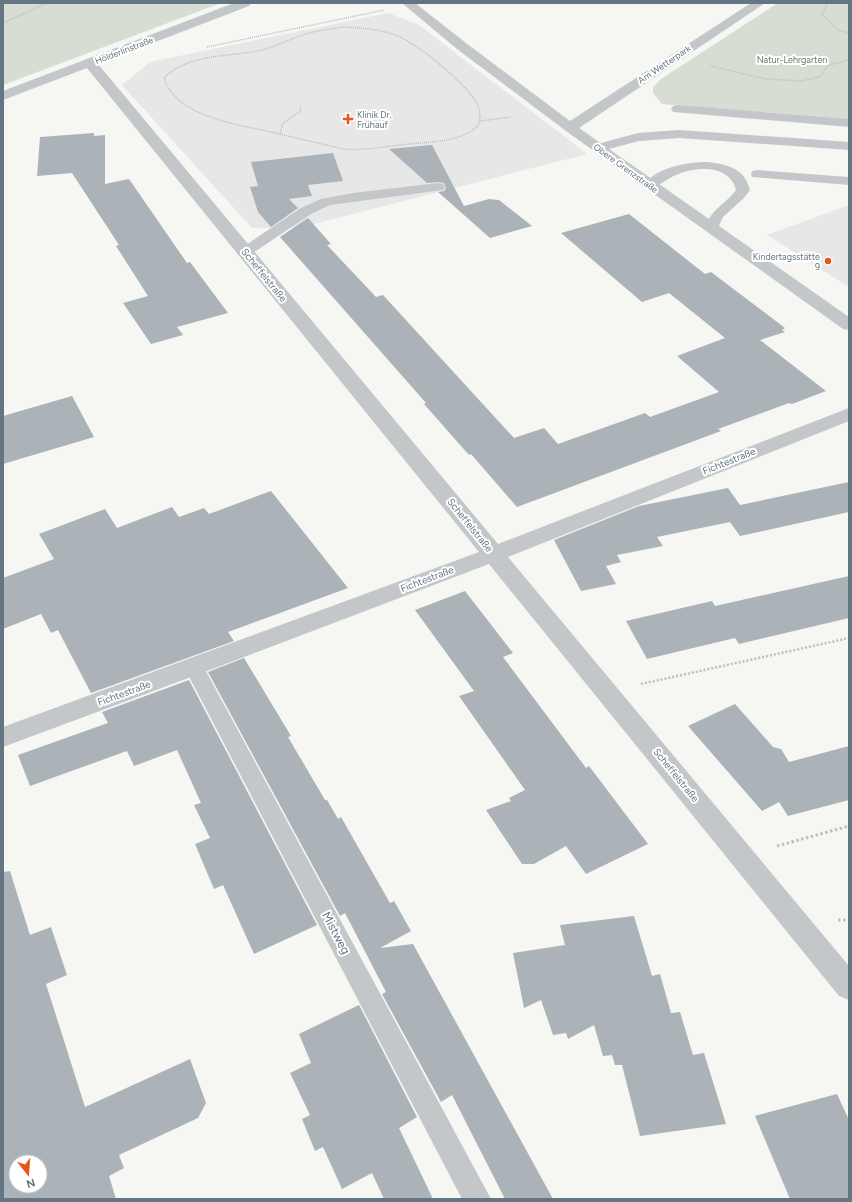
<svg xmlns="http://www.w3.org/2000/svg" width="852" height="1202" viewBox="0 0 852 1202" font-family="Figtree,sans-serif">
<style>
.built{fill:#e6e7e6}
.green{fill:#d7ddd3}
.building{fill:#abb3b9;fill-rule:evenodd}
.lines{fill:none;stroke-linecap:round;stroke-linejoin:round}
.path-far2{stroke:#bdbfc1;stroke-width:1.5;stroke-dasharray:1 1;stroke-linecap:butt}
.path-far1{stroke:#bdbfc1;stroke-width:2.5;stroke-dasharray:2 2;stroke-linecap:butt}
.path{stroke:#bdbfc1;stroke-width:3;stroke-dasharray:2.5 2.5;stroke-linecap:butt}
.service{fill:#c3c7ca;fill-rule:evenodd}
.minor{fill:#c3c7ca;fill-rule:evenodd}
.poi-dot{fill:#e85620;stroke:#fff;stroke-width:1.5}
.labels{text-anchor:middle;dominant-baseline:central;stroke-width:4;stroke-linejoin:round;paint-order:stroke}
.far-street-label{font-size:9px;fill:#647584;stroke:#fff}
.far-park-label{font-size:9px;fill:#677b63;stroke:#fff}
.far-poi-label{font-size:9px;fill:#647584;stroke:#fff;text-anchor:start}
.street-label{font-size:10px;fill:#647584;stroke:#fff}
.near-street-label{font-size:12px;fill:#647584;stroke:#fff}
</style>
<rect width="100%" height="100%" fill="#f6f6f2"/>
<g class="built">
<path d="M388,13l31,12 168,129 -285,73 -50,1 -130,-143 28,-23z"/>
<path d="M849,205v82l-82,-52z"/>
</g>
<g class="green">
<path d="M3,3h218l-218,82z"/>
<path d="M778,3h71v116l-187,-15 -9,-11v-6l8,-8z"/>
</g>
<g class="building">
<path d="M94,133v3l11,-1v49l24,-5 58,84 3,-1 38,51 -51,14 6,8 -32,9 -28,-41 25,-7 -32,-50 3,-1 -47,-72 -35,3 3,-39z"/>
<path d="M432,145l32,61 25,-7 10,1 33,26 -42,12 -52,-46 6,-1 2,-3 -2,-5 -6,-1 -11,1 -38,-34z"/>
<path d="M333,153l10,28 -35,4 4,11 -23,3 9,9 -27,19 -13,-15 -8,-25 8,-1 -7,-24z"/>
<path d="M629,214l76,60 6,-2 74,56 -3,2 3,2 -25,8 66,51 -34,13 -3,-1 -71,26 3,2 -204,76 -46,-53 -2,1 -45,-51 2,-1 -146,-166 28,-19 23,26 -4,1 49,52 7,-2 131,143 30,-10 14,16 87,-31 5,4 69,-25 -42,-36 48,-18 -56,-45 -27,9 -81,-69z"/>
<path d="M72,396l22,41 -91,27v-48z"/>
<path d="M849,482v30l-109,24 -10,-14 -73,15 6,9 -46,9 4,7 -15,4 10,18 -35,7 -27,-51 85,-34 89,-18 12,17z"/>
<path d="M271,491l77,97 -120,44 6,9 -143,52 -33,-63 -7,3 -10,-19 -38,15v-51l51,-19 -15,-25 66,-25 12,19 55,-21 7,10 25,-9 5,6z"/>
<path d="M849,576v42l-110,26 -4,-6 -88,21 -21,-38 86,-20 3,5z"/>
<path d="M465,591l48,62 -10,4 83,111 3,-2 59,78 -62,30 -20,-28 -32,18h-12l-36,-54 25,-9 -2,-3 16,-8 -66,-94 15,-5 -59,-81z"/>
<path d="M244,658l47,78 -3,1 37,63h2l11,19 3,-2 49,86 4,-2 17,30 -31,17 33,-4 140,255h-48l-53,-104 -11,7 -59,-108 4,-2 -41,-79 -5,3 -132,-244z"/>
<path d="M189,680l128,245 -63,29 -31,-69 -9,4 -19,-45 15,-6 -16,-33 7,-2 -24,-53 -43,16 -7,-15 -97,35 -12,-31 90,-32 -6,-11z"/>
<path d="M735,704l38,43 8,2 8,13 60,-16v54l-61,16 -9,-14 -17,9 -74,-85z"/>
<path d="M10,871l20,64 21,-8 16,48 -21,9 39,123 105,-48 16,44 -8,15 -79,37 5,13 -15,8 7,23h-113v-327zM16,1162h24v24h-24z"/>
<path d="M634,916l18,60 8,-2 11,39 9,-1 13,43 11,-2 22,71 -86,12 -18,-71h-7l-3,-10 -9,1 -9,-31 -26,14 -2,-6 -13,2 -12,-35 -17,8 -11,-55 52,-8 -5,-20z"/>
<path d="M359,1005l58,112 -18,11 34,71h-49l-12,-26 -30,16 -19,-42 -8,4 -13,-32 8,-4 -20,-42 21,-10 -12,-29z"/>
<path d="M837,1094l12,26v79h-59l-35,-83z"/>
</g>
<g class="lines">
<g class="path-far2">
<path d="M828,3l-6,11 16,16 11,3"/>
<path d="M3,23l44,-20"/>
<path d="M343,27c19,1 39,2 57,10 19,8 68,48 77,67 3,5 4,15 1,21 -3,4 -8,7 -12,9 -17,8 -38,8 -57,10 -22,2 -44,7 -66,5 -24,-6 -48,-11 -72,-17 -34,-8 -95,-15 -107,-54 24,-24 62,-21 93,-27 19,-4 37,-14 56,-19 9,-2 20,-3 30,-5z"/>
<path d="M207,47l177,-37"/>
<path d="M710,66l56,13 35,2 18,-4 10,-12 20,-5"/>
<path d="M480,121l31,-4"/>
<path d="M280,134l3,-11 18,-12 -1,-5"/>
</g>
<path class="path-far1" d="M641,684l208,-46"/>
<g class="path">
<path d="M777,846l72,-20"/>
<path d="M838,920h11"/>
</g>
<g class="service">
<path d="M677,105l172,14v8l-176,-15 -2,-3 2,-3z"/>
<path d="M679,130l170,12v8l-170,-12 -40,3 -41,11 -4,-1 -2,-3 2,-3 44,-12z"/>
<path d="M708,162c21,3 36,6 42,28l-6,8 -21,19 -6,13h-10l-2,-3c8,-20 20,-22 31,-37 -6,-26 -41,-24 -60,-15 -10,4 -20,15 -31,13l-1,-3c12,-18 44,-23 64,-23z"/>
<path d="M757,170l92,7v8l-97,-8 -1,-3 1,-3z"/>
<path d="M438,183l5,1 2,3 -2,3 -113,15 -19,9 -61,41 -5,1 -5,-1 -2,-3 2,-3 61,-41 20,-9 32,-6z"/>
<path d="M194,659l7,3 290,537h-29l-278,-532 3,-5z"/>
</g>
<g class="minor">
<path d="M234,3h17l-2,3 -151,58 400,480 351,-136v13l-341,136 341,409v34l-10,-4 -350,-432 -287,109 -199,74v-20l476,-175 -392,-484 -84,32v-9z"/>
<path d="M402,3h13l51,40 104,78 181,-118h14l-186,125 270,189v13l-6,-1 -277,-198 -109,-82z"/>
</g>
</g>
<g class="poi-dot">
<path d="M346 113h4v4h4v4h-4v4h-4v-4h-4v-4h4z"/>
<circle cx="828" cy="261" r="4"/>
</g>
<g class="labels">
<g class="far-street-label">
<text transform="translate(124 50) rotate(-21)">Hölderlinstraße</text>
<text transform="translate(664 64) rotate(-34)">Am Wetterpark</text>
<text transform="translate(626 168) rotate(36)">Obere Grenzstraße</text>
</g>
<g class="far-park-label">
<text x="792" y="59">Natur-Lehrgarten</text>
</g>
<g class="far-poi-label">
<text x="357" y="114">Klinik Dr.<tspan x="357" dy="10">Frühauf</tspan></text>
<text x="820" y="256" text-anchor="end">Kindertagsstätte<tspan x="820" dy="10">9</tspan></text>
</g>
<g class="street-label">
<text transform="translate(264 275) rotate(51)">Scheffelstraße</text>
<text transform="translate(729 461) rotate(-22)">Fichtestraße</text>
<text transform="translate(470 525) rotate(51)">Scheffelstraße</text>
<text transform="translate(427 579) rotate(-21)">Fichtestraße</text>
<text transform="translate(124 693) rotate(-20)">Fichtestraße</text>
<text transform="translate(676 775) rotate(51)">Scheffelstraße</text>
</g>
<g class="near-street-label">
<text transform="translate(336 933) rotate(62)">Mistweg</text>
</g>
</g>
<rect width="852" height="1202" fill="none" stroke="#647584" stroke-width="8"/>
<g transform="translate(28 1174) rotate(163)"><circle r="19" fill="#ffffff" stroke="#c1c8ce"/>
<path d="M0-3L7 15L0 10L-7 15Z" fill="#e85620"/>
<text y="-6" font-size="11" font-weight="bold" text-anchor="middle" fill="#647584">N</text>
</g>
</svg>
